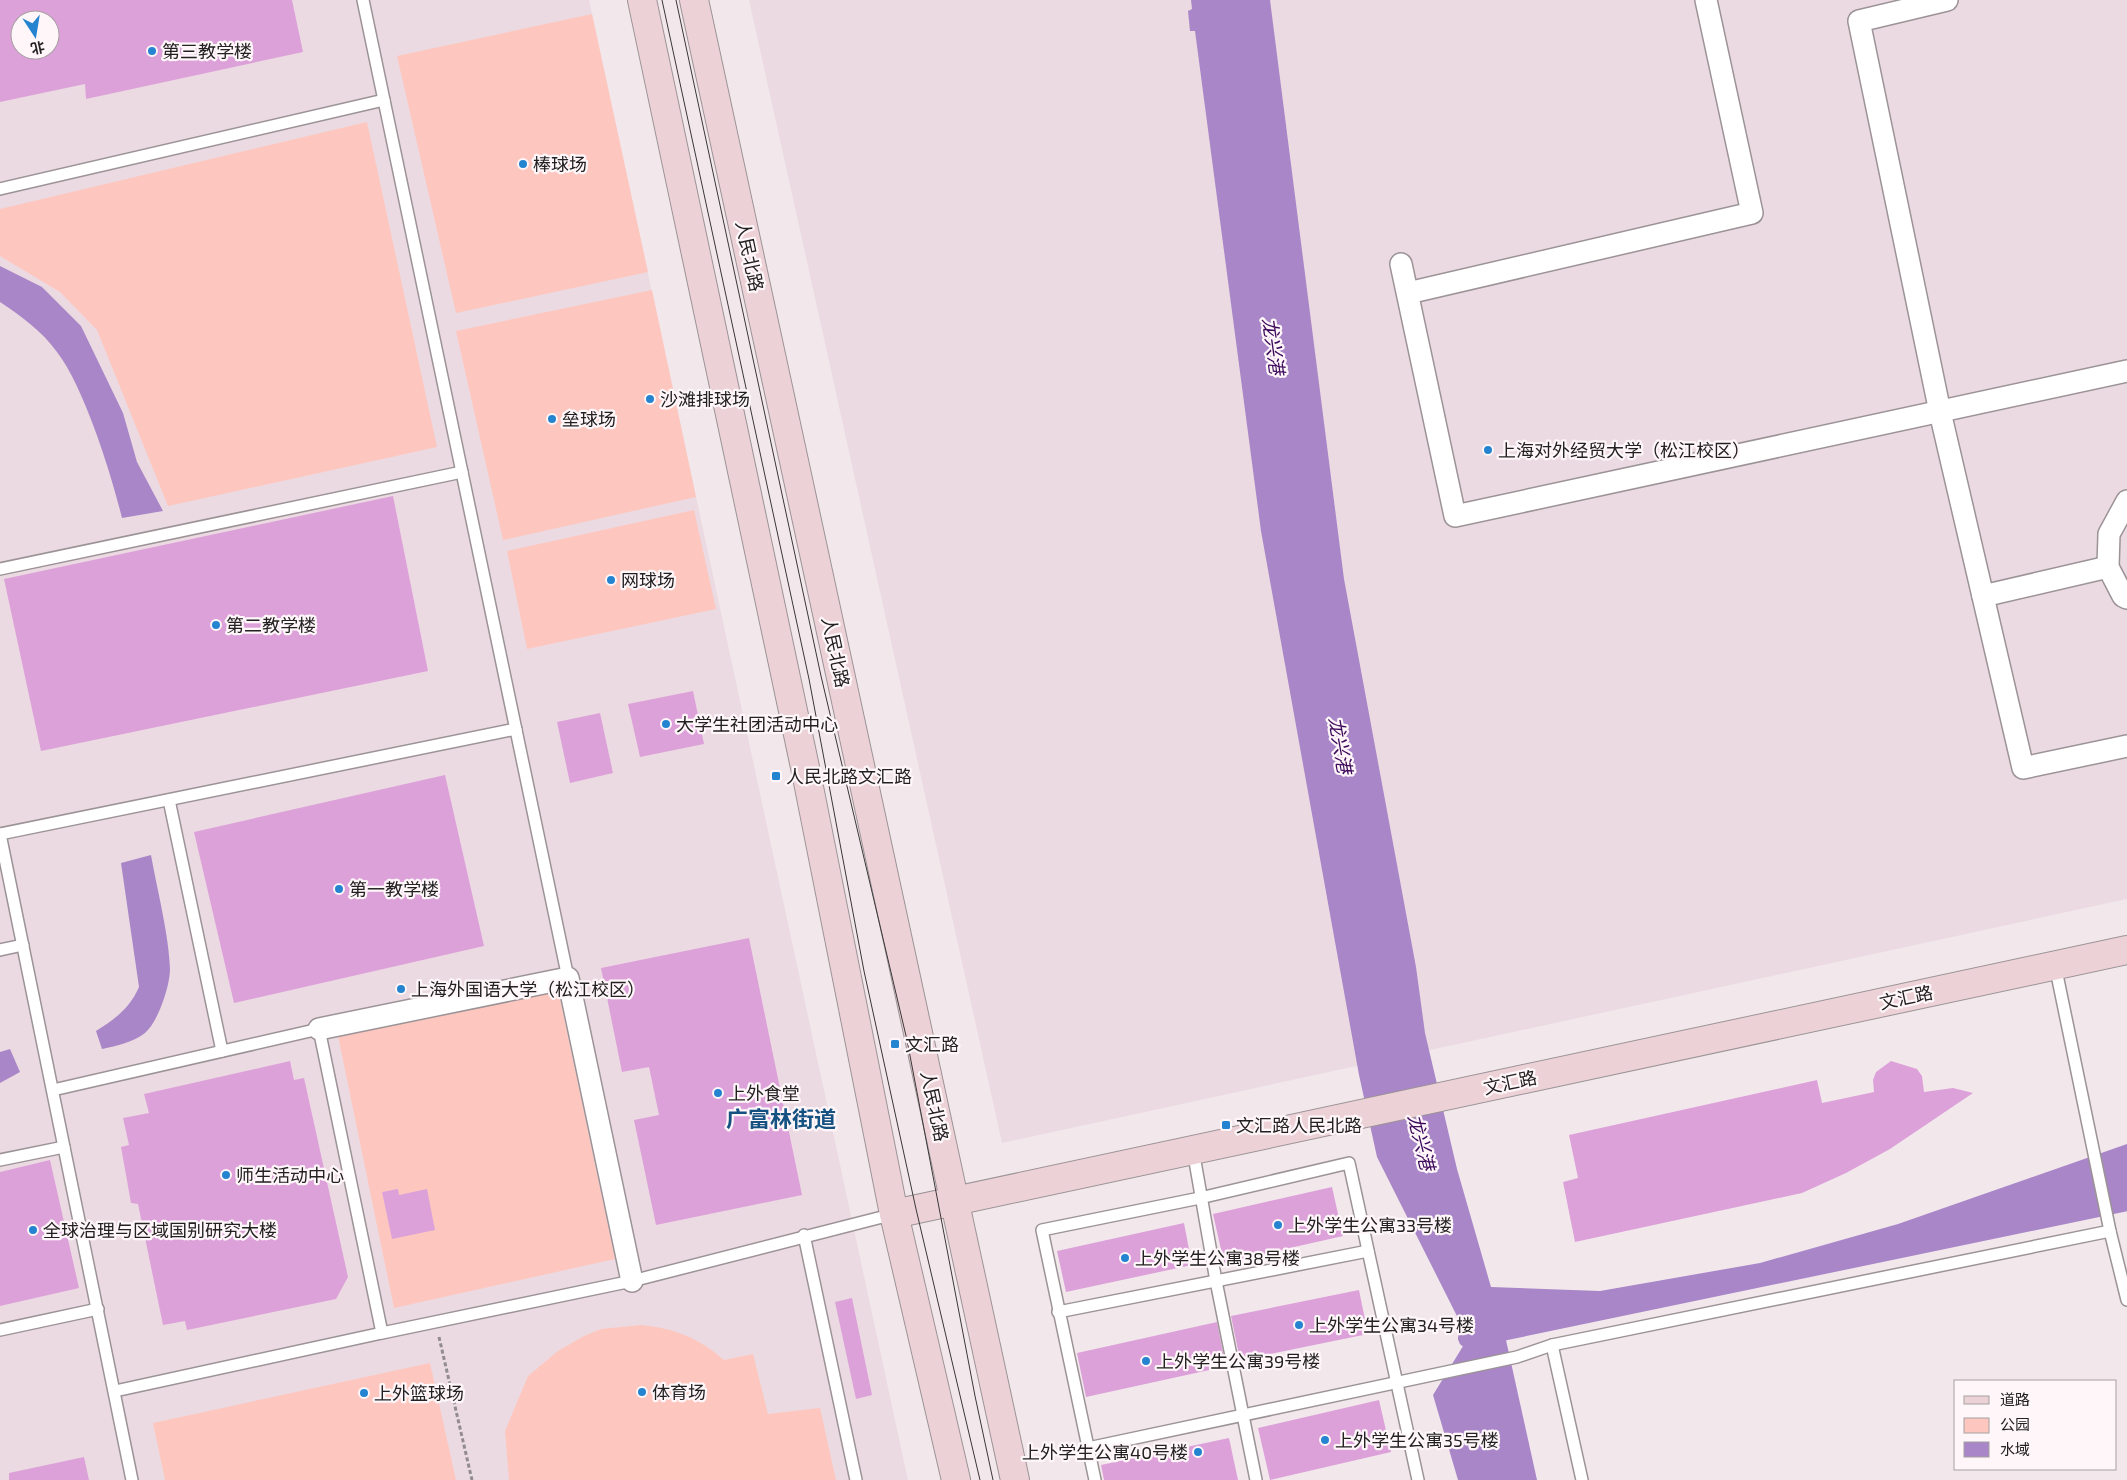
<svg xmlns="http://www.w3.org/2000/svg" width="2127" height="1480" viewBox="0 0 2127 1480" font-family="'Exo 2','Noto Sans SC',sans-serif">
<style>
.built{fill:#ecdae2;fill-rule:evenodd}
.green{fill:#fdc7bf}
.water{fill:#a986c8}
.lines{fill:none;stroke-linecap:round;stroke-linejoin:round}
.canal{stroke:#a986c8;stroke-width:20}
.building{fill:#dda1da;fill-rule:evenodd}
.lane-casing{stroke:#9c9397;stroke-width:14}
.street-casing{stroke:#9c9397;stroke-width:24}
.secondary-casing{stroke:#9c9397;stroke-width:30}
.path{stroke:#928c8e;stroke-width:3;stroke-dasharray:4 2.5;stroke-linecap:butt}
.lane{stroke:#fff;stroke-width:11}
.street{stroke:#fff;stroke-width:21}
.secondary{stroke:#ecd2d7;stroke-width:28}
.tram{stroke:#3a3637;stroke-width:1}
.poi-dot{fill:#2484d0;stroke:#fef6f9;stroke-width:2}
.labels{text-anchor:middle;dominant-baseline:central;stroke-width:4.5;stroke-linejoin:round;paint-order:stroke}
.poi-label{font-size:18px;fill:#232021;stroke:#fef6f9;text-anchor:start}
.street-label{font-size:18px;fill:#232021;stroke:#fef6f9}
.water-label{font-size:19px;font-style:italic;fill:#3d095b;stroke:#fef6f9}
.district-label{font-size:22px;font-weight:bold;fill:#155181;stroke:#fef6f9}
</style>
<rect width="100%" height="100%" fill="#f2e8ec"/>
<g class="built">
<path d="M0,0h589l319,1480h-908zM20,20h30v30h-30z"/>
<path d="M749,0h1378v899l-1125,244z"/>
</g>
<g class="green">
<path d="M592,14l56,258 -192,41 -59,-257z"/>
<path d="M367,122l70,325 -269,59 -71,-176 -37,-38 -60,-36v-47z"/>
<path d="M652,290l44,207 -193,43 -47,-209z"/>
<path d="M694,510l22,99 -189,40 -20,-98z"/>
<path d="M557,985l58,274 -221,49 -57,-277z"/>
<path d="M641,1325c33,3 58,13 83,35l29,-6 15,60 52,-6 16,72h-327l-4,-49 23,-55 30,-25 26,-15 17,-7z"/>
<path d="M430,1363l26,117h-291l-12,-57z"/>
</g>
<g class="water">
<path d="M1191,0h79l74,579 72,388 9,66 32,136 34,118 109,4 160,-28 138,-39 229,-80v52l-623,135 33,149h-79l-25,-85 35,-57 -91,-181 -18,-82 -98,-544 -66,-500h-5l-2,-20 4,-2z"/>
<path d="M0,266l42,21 39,39 42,87 14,49 26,49 -41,7c-11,-45 -38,-131 -65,-166 -15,-21 -36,-36 -57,-50z"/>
<path d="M151,855c6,34 18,80 19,114 0,17 -12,53 -25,64 -12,9 -28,13 -43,16l-6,-18c19,-12 34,-23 43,-44l-18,-124z"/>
<path d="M10,1049l10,23 -20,11v-31z"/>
</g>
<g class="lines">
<path class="canal" d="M1468,1338l659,-137"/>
</g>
<g class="building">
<path d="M0,0h292l11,52 -217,47 -1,-15 -85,18zM20,20h30v30h-30z"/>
<path d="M393,496l35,175 -387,80 -37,-172z"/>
<path d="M693,691l11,53 -64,13 -12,-53z"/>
<path d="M600,713l13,60 -43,10 -13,-61z"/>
<path d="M445,775l39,171 -250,57 -40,-171z"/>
<path d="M749,938l53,257 -146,30 -22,-105 25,-5 -10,-48 -27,5 -21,-104z"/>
<path d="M290,1061l4,19 10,-2 44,199 -12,22 -149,31 -2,-9 -22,4 -25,-121 -7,-1 -10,-56 8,-2 -6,-27 26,-5 -5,-19z"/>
<path d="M1891,1061l26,8 5,7 2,16 29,-4 20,5 -83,56 -44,24 -44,20 -227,49 -12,-60 15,-4 -9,-43 248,-55 5,23 52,-11 -1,-12 3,-8z"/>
<path d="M50,1160l29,128 -79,18v-134z"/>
<path d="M1332,1187l11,49 -119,27 -11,-49z"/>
<path d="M398,1189l1,6 28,-6 8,41 -43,9 -10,-47z"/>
<path d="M1184,1223l8,42 -126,27 -9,-41z"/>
<path d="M1359,1290l9,44 -128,26 -9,-44z"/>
<path d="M852,1298l20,97 -16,4 -21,-97z"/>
<path d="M1217,1322l8,41 -11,2v4l-128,28 -9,-44z"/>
<path d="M1379,1400l12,52 -121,28 -12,-52z"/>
<path d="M1229,1438l9,42h-134l-3,-15z"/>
<path d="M84,1457l5,23h-80v-7z"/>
</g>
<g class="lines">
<g class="lane-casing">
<g id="lane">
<path d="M363,0l205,978"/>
<path d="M0,189l384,-89"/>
<path d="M0,569l462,-97"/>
<path d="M169,800l53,251"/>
<path d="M0,834l132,646"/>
<path d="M0,834l516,-105"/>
<path d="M0,950l23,-5"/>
<path d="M2055,965l55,266 17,69"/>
<path d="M53,1090l266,-61 63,304 250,-52 262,-67"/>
<path d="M1193,1150l23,131 40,199"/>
<path d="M0,1160l64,-13"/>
<path d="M804,1235l52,245"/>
<path d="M1058,1312l310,-61"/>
<path d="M0,1330l98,-21"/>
<path d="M1552,1345l30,135"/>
<path d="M115,1391l267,-58"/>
<path d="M1088,1448l429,-91 35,-12 558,-114"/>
<path d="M1095,1480l-53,-250 158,-32 149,-35 69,317"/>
</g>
</g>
<g class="street-casing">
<g id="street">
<path d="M1947,0l-88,21 81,391 83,356 104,-22"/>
<path d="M1401,264l54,252 672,-145"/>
<path d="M1408,293l344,-80 -46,-213"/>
<path d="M2127,501l-18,33 -1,33 15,29 4,2"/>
<path d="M1983,596l125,-29"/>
<path d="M319,1029l249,-51 64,303"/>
</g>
</g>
<g class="secondary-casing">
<g id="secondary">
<path d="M642,0l164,772 88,442 62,266"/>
<path d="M694,0l321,1480"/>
<path d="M894,1214l1233,-264"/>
</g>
</g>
<path class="path" d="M439,1337l33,143"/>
<use href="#lane" class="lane"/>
<use href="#street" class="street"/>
<use href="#secondary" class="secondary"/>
<g class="tram">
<path d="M662,0l147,679 55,292 52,238 64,271"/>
<path d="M676,0l145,676 86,364 68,356 18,84"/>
</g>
</g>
<g class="poi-dot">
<circle cx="152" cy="51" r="5"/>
<circle cx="523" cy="164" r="5"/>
<circle cx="650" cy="399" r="5"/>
<circle cx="552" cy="419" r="5"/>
<circle cx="1488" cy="450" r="5"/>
<circle cx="611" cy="580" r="5"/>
<circle cx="216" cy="625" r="5"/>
<circle cx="666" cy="724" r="5"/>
<rect x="771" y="771" width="10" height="10" rx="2.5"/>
<circle cx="339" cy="889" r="5"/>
<circle cx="401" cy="989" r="5"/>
<rect x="890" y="1039" width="10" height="10" rx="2.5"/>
<circle cx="718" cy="1093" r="5"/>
<rect x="1221" y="1120" width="10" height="10" rx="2.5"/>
<circle cx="226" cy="1175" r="5"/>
<circle cx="1278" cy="1225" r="5"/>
<circle cx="33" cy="1230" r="5"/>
<circle cx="1125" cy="1258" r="5"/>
<circle cx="1299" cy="1325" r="5"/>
<circle cx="1146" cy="1361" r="5"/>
<circle cx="642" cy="1392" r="5"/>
<circle cx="364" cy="1393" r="5"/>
<circle cx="1325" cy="1440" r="5"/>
<circle cx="1198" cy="1452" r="5"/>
</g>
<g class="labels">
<g class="poi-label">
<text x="162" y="51">第三教学楼</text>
<text x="533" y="164">棒球场</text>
<text x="660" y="399">沙滩排球场</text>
<text x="562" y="419">垒球场</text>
<text x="1498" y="450">上海对外经贸大学（松江校区）</text>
<text x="621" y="580">网球场</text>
<text x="226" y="625">第二教学楼</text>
<text x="676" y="724">大学生社团活动中心</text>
<text x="786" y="776">人民北路文汇路</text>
<text x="349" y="889">第一教学楼</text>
<text x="411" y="989">上海外国语大学（松江校区）</text>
<text x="905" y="1044">文汇路</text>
<text x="728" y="1093">上外食堂</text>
<text x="1236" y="1125">文汇路人民北路</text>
<text x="236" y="1175">师生活动中心</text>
<text x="1288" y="1225">上外学生公寓33号楼</text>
<text x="43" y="1230">全球治理与区域国别研究大楼</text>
<text x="1135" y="1258">上外学生公寓38号楼</text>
<text x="1309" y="1325">上外学生公寓34号楼</text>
<text x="1156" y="1361">上外学生公寓39号楼</text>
<text x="652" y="1392">体育场</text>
<text x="374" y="1393">上外篮球场</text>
<text x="1335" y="1440">上外学生公寓35号楼</text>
<text x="1188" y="1452" text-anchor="end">上外学生公寓40号楼</text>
</g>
<g class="street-label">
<text transform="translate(750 256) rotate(78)">人民北路</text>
<text transform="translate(836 652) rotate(78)">人民北路</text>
<text transform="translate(1906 997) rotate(-12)">文汇路</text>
<text transform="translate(1510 1082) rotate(-12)">文汇路</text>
<text transform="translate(935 1106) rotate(78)">人民北路</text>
</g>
<g class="water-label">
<text transform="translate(1274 346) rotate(82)">龙兴港</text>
<text transform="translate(1341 745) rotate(80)">龙兴港</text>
<text transform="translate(1422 1142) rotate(76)">龙兴港</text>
</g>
<g class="district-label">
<text x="781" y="1118">广富林街道</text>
</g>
</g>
<rect x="1954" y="1380" width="162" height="90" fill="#fef6f9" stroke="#a6a0a3"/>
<rect x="1964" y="1396" width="25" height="8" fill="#ecd2d7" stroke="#a6a0a3"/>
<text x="2000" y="1405" font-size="15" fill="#232021">道路</text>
<rect x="1964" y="1418" width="25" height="15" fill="#fdc7bf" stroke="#a6a0a3"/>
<text x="2000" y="1430" font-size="15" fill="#232021">公园</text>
<rect x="1964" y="1442" width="25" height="15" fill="#a986c8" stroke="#a6a0a3"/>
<text x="2000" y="1455" font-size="15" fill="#232021">水域</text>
<g transform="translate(35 35) rotate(168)"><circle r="24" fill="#fef6f9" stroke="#a6a0a3"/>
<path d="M0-4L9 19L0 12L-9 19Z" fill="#2484d0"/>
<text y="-8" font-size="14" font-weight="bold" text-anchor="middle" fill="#232021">北</text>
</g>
</svg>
